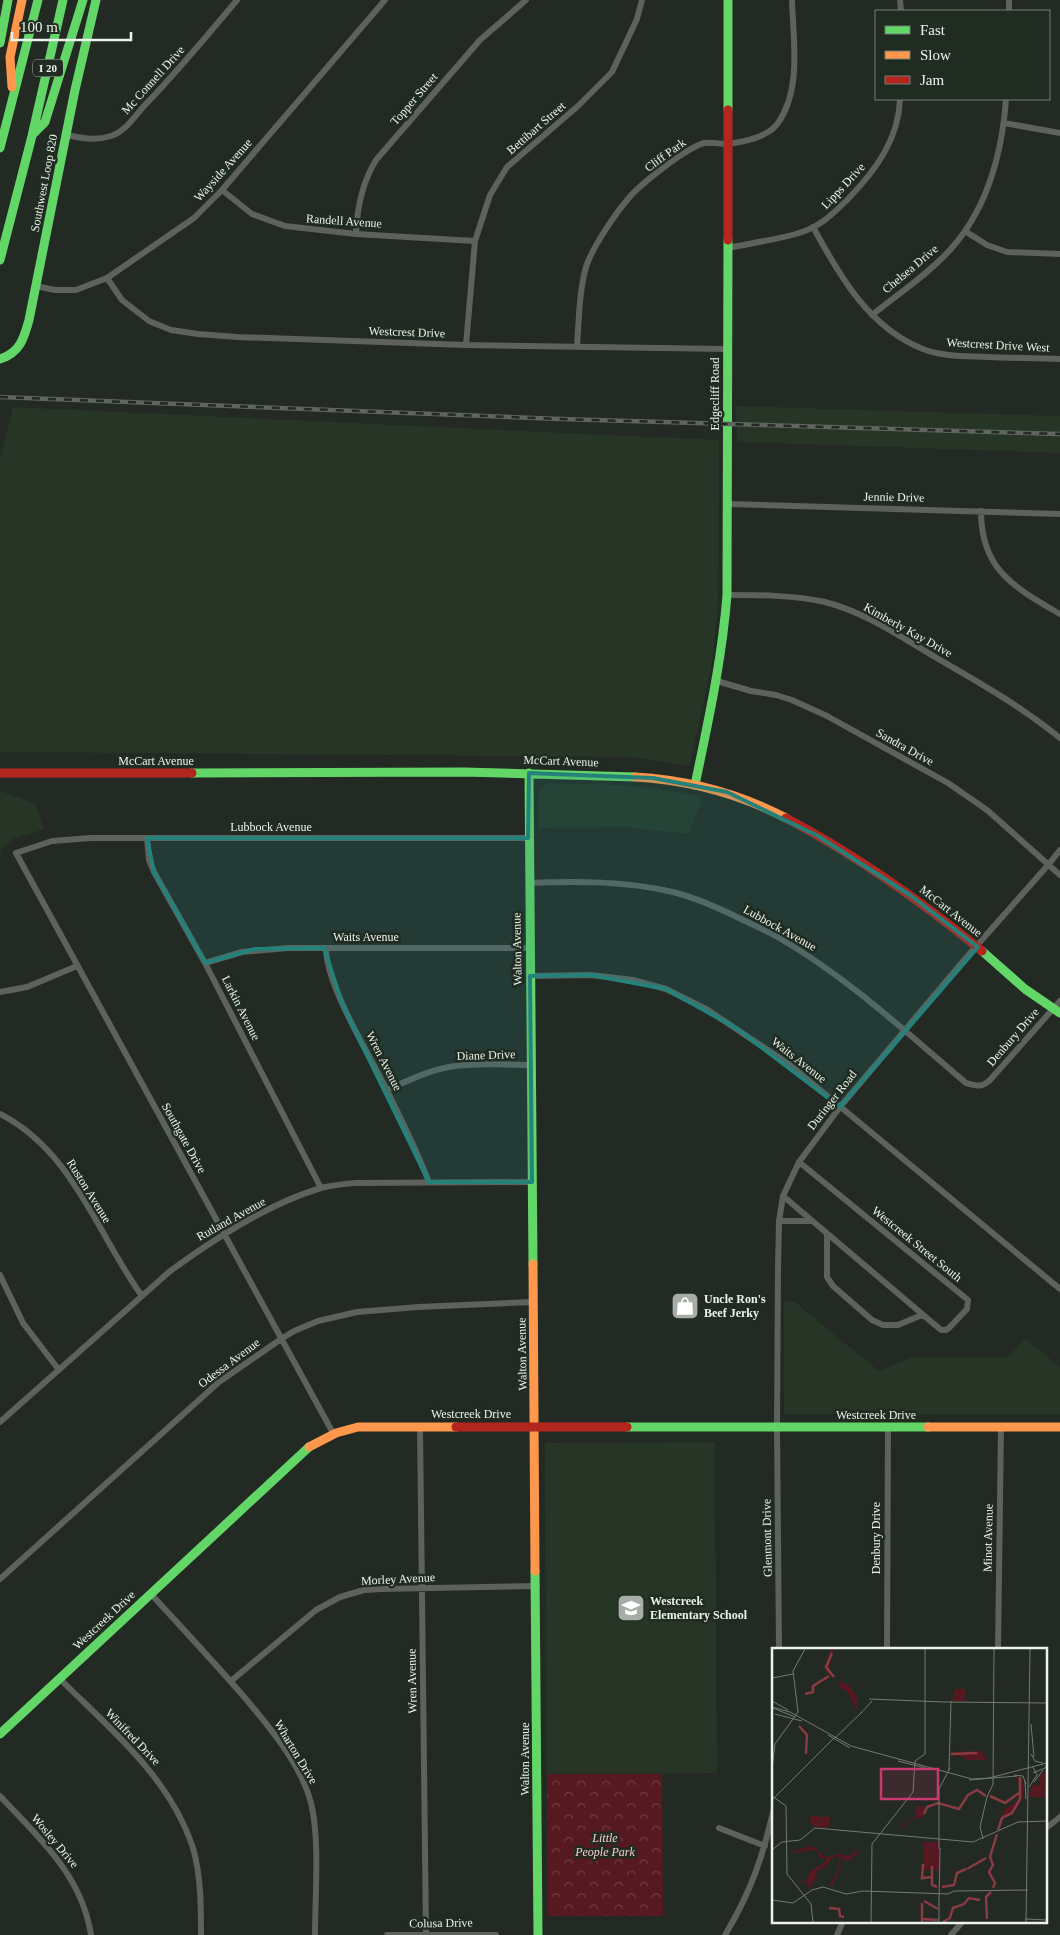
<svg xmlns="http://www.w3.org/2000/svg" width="1060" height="1935" font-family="Georgia,serif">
	<defs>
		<pattern id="park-crowns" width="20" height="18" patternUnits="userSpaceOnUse" patternTransform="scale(1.25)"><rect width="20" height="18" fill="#561921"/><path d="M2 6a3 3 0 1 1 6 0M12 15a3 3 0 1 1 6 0" fill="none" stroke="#6e3b41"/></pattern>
	</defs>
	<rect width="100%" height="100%" fill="#232923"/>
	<path fill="#263526" d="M736,406L1060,416V453L737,442Z
		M13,407L719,440L718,606L713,658L690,766L630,757L0,752V460Z
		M546,783L619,785L668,790L703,797L689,834L626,827L538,828L539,790Z
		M0,791L35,803L44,829L13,839L6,845L1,850L0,862Z
		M784,1300L795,1302L879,1371L912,1357H1009L1024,1338L1060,1367V1414H784Z
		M715,1442L717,1773L547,1774L545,1443Z"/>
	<path fill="url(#park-crowns)" d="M547,1774H662L663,1916H548Z"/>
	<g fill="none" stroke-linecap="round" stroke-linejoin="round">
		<path stroke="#5e625e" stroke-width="6" d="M900,0L901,11
			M1009,11V0
			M1004,123L1060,133
			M66,135C80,138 96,141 111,136C126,131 134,117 144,106C177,72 207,36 237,0
			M222,190L252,214L285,226L356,234L475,241
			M813,227C839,275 869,328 923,349C943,357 966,356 987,357C1012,358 1036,358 1060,359
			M965,231L987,245L1007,252L1060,254
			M356,234C357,207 362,183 376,160L480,40L526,0
			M728,248C751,243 776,240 799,233C820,227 834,213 849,198C875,171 899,139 900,99
			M107,278L122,300L149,321L171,330L198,334L237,337L466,345L727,349
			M36,286L55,290H76L107,278L194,218L222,190L385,0
			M872,315C898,294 927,275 949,251C988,209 1002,154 1006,99
			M466,345L475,241L490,195L507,167L578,106L612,72L637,19L642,0
			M577,346C579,320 579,292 586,267C592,248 615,214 628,199C640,184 683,151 701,144C708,141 719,144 727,144C744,142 768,137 778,123C802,89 793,39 792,0
			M727,504L1060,514
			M981,511C981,570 1014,587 1060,614
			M727,595C760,595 793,595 825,602C865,612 901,637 935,657C978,682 1021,706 1060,738
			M717,681L751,691L776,695L792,700L827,716L948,783L987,810L1060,875
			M147,838L149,860L154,872L205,963L321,1188
			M529,883C577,881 626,881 673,892C697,898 721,909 743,920C756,926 769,932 781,939C848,978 907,1033 966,1083C977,1086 981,1088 990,1080L1060,1001
			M326,948C326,984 365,1047 382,1081C399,1114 415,1147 429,1182
			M205,963L242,952L288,948H530
			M530,976L591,975L633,980L666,989L708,1010L790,1065L1060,1289
			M0,992L27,987L77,966
			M387,1090C407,1081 427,1071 449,1067C475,1062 504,1065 531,1065
			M0,1114C73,1151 97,1234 142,1296
			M783,1196L941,1330H946L949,1328L967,1309L968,1300L799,1162
			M779,1221H812
			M827,1234V1277L833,1286L872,1320L883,1325H898L922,1315
			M0,1275L23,1323L59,1370
			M0,1422L169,1272C211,1241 270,1203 321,1188C332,1185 344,1184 355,1183L532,1182
			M420,1427L426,1935
			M333,1433L16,853L52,841L91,838H528
			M0,1579L219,1382L281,1339L294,1331L318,1321L357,1312L418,1307L533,1302
			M151,1594C182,1628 214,1662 245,1698C270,1728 301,1764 311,1803C320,1839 315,1896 315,1935
			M779,1649L777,1427L778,1270L779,1221L783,1196L799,1162L840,1107L965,959L1049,864L1060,850
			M887,1649L888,1427
			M998,1649L1001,1427
			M59,1678C110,1729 170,1777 193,1848C201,1876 201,1906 201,1935
			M231,1681L316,1610L340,1597L364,1590L381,1589L537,1586
			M0,1796C39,1838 82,1875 91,1935
			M719,1828L765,1846
			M1046,1828L1060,1817
			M387,1935H496
			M725,1935C751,1892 763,1856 774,1808
			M837,1935L843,1921
			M951,1935L963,1921"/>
		<path stroke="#63d668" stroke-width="9" d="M0,43L8,0
			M728,110V0
			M33,134L45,122L83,0
			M0,148L38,0
			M0,260L32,136L63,0
			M0,359C20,353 24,338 29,320L75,90L96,0
			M192,773L464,772L635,777
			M529,773L533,1264
			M695,785C708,722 722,660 727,595L728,240
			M982,951L1025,989L1060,1013
			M627,1427H928
			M535,1571L538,1935
			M0,1734L309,1447"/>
		<path stroke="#ff974d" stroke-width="9" d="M12,87L10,57L22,0
			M635,777C688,780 738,793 786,818
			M533,1264L535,1571
			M928,1427H1060
			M309,1447L336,1433L358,1427H456"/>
		<path stroke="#b3261e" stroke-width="9" d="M728,240V110
			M0,773H192
			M786,818C856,855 921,901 982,951
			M456,1427H627"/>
		<defs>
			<path id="rail" d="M0,397L561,419L1060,434"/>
		</defs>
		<use href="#rail" stroke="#606560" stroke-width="4.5"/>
		<use href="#rail" stroke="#202c21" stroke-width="2.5" stroke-dasharray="8" stroke-linecap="butt"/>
	</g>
	<path fill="#25827b" fill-opacity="0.2" stroke="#25827b" stroke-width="4" stroke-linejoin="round" d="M529,773L653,778L727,792L818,836L910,895L978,947L840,1107L736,1028L666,989L591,975L530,976L532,1182H429L343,1006L324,948L255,949L205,963L154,872L147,838H528Z"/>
	<defs>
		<symbol id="shop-square" viewBox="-11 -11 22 22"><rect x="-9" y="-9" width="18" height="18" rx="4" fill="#a6aca6" stroke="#202c21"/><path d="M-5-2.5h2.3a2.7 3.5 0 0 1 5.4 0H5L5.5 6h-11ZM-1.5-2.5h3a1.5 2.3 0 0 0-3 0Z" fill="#fff"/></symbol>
		<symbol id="school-square" viewBox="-11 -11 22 22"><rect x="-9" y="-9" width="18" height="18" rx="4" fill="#a6aca6" stroke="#202c21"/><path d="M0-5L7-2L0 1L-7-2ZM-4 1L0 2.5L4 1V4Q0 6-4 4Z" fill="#fff"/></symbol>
	</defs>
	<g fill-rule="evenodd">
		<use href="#shop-square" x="669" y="1290" width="32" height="32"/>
		<use href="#school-square" x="615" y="1592" width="32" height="32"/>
	</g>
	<g text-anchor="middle" stroke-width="5" stroke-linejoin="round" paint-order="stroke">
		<rect fill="#202c21" stroke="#afb7af" stroke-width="1" x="33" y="59.5" width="30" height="17" rx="4"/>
		<g font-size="11" font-weight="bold" fill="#ecf3ec">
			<text x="48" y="72">I 20</text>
		</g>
		<g font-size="12" fill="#ecf3ec" stroke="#202c21">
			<text transform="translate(153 80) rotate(-48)" y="4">Mc Connell Drive</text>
			<text transform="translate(414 99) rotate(-49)" y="4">Topper Street</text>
			<text transform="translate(536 128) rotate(-41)" y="4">Bettibart Street</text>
			<text transform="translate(665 155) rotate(-36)" y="4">Cliff Park</text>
			<text transform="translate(223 170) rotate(-48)" y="4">Wayside Avenue</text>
			<text transform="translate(44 183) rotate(-79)" y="4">Southwest Loop 820</text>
			<text transform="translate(843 186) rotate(-47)" y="4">Lipps Drive</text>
			<text transform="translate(344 221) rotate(4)" y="4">Randell Avenue</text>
			<text transform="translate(910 269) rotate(-40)" y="4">Chelsea Drive</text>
			<text transform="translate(407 332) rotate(2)" y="4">Westcrest Drive</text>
			<text transform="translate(998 345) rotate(3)" y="4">Westcrest Drive West</text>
			<text transform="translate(715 394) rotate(-90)" y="4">Edgecliff Road</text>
			<text transform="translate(894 497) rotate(1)" y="4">Jennie Drive</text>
			<text transform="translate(908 630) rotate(29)" y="4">Kimberly Kay Drive</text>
			<text transform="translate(905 747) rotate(29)" y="4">Sandra Drive</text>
			<text x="156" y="765">McCart Avenue</text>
			<text transform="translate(561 761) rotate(2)" y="4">McCart Avenue</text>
			<text x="271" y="831">Lubbock Avenue</text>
			<text transform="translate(951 911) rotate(38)" y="4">McCart Avenue</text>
			<text transform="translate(780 928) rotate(29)" y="4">Lubbock Avenue</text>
			<text x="366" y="941">Waits Avenue</text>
			<text transform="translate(517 949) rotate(-91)" y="4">Walton Avenue</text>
			<text transform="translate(241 1008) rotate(63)" y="4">Larkin Avenue</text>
			<text transform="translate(1013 1037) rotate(-49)" y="4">Denbury Drive</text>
			<text transform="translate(486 1055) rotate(-2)" y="4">Diane Drive</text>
			<text transform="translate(799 1060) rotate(38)" y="4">Waits Avenue</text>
			<text transform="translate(384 1061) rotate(63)" y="4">Wren Avenue</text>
			<text transform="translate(832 1100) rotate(-52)" y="4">Duringer Road</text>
			<text transform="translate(184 1138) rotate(61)" y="4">Southgate Drive</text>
			<text transform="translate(89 1191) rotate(58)" y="4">Ruston Avenue</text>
			<text transform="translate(231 1219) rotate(-29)" y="4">Rutland Avenue</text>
			<text transform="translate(917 1244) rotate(39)" y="4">Westcreek Street South</text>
			<text transform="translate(522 1354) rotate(-91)" y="4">Walton Avenue</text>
			<text transform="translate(229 1363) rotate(-37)" y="4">Odessa Avenue</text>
			<text x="471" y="1418">Westcreek Drive</text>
			<text x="876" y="1419">Westcreek Drive</text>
			<text transform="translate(767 1538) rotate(-91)" y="4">Glenmont Drive</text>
			<text transform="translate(876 1538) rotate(-90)" y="4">Denbury Drive</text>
			<text transform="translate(988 1538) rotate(-89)" y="4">Minot Avenue</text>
			<text transform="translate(398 1579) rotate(-3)" y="4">Morley Avenue</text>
			<text transform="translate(104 1620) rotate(-43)" y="4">Westcreek Drive</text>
			<text transform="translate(412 1681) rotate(-91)" y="4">Wren Avenue</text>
			<text transform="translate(133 1737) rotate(46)" y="4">Winifred Drive</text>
			<text transform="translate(296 1752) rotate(59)" y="4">Wharton Drive</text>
			<text transform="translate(525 1759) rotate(-90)" y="4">Walton Avenue</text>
			<text transform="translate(55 1841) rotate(50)" y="4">Wosley Drive</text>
			<text transform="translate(441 1923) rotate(-1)" y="4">Colusa Drive</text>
		</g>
		<g font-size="12" font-weight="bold" fill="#ecf3ec" stroke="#202c21" text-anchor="start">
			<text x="704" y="1303">Uncle Ron's<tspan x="704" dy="14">Beef Jerky</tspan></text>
			<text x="650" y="1605">Westcreek<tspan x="650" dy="14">Elementary School</tspan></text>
		</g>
		<g font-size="12" font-style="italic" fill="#fecbcc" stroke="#202c21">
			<text x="605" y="1842">Little<tspan x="605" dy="14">People Park</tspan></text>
		</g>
	</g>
	<g transform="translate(772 1648)">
		<rect width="275" height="275" fill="#232923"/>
		<path d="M272,122L275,149H257L260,137H269L267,129Z" fill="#561921"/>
		<path d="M243,129L251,132L249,133L252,137L251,150L241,165L229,172L232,162L248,151V135Z" fill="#561921"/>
		<path d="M152,194H167V223L160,219L159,222H151Z" fill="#561921"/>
		<path d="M58,1L61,2L57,23L65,33L77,37L85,49L86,64L75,43L68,40L66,34L54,24ZM183,41H193V53H180ZM210,103L215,112H194L193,109L179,107V104ZM145,157L152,159V169L137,172L133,178L127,181L136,172L143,169ZM38,168L59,169L56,180L43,179L38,175ZM37,198L44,200L51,208L56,209L66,206L77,208L84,203L88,204L75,214L69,209L67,223L60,239L57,238L66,222L67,208L60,210L56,216L44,224L45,228L37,243L35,235L21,233H35L38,224L55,212L47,209L45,202L16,205Z" fill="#561921"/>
		<path fill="none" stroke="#883b42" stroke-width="2.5" d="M60,5L54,19L62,29M33,46L41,44V38L57,28M27,78L35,87L34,106M179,106L205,105M218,148L233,155L248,144M152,166L155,159L166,155L187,161L196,147L205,142L214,148M226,182L230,170L240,165L248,151V129M151,216L150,230L160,229M160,218V237L165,239M195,221L214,210M170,239L182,237L185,225L194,221M221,240L223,235L217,224L221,217L218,209L225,186M152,253L166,261M57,260L67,261L68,268L72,269M151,271L166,272M215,271L214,249L219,244M150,274V255M171,274L178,270L181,260L192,256L197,250L208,252"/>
		<path fill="none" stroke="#737a73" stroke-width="1" d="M0,30L21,26M97,51L171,54M0,53L16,62M171,54L275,55M0,59L18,64L79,98L200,131L217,130L275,115M1,60L23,69M3,66L30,73M88,66L100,53M259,76L262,109M56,87L78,100M63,90L90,64M259,106L263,113L271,115M126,113L153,120M0,120L3,96L26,64L21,23L33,1M177,122L179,53M261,125L275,119M242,127L251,128L254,136M197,132L245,128M253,133L254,151M262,134L271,122M257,139L265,127L261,119M0,148L14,158L15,226L39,256L41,274M1,151L63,89M211,191L208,179L215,149L221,136L222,1M167,201V141L178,120M0,202L10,194L28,192L43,180L201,194L246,174L275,173M0,252L21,255L40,242L51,239L74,246L91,243L176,246L182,243L256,242M167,253L168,200M167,253V274M253,271L275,272M99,274L100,196L141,144L143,113L153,106V1M254,274L258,1"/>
		<path fill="#c83971" fill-opacity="0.15" stroke="#c83971" stroke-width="2.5" d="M109,121H166V151H109Z"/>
		<rect width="275" height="275" fill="none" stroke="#ecf3ec" stroke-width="2.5"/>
	</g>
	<rect x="875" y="10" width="175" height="90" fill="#202c21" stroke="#727c72"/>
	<rect x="885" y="26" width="25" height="8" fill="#63d668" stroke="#727c72"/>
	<text x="920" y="35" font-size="15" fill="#ecf3ec">Fast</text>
	<rect x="885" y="51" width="25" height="8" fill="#ff974d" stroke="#727c72"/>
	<text x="920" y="60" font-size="15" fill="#ecf3ec">Slow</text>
	<rect x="885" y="76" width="25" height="8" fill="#b3261e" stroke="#727c72"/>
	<text x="920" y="85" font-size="15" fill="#ecf3ec">Jam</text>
	<path d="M12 32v8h119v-8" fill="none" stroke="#ecf3ec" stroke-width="2.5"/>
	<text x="20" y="32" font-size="15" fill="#ecf3ec" stroke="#202c21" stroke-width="4" paint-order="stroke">100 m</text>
</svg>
